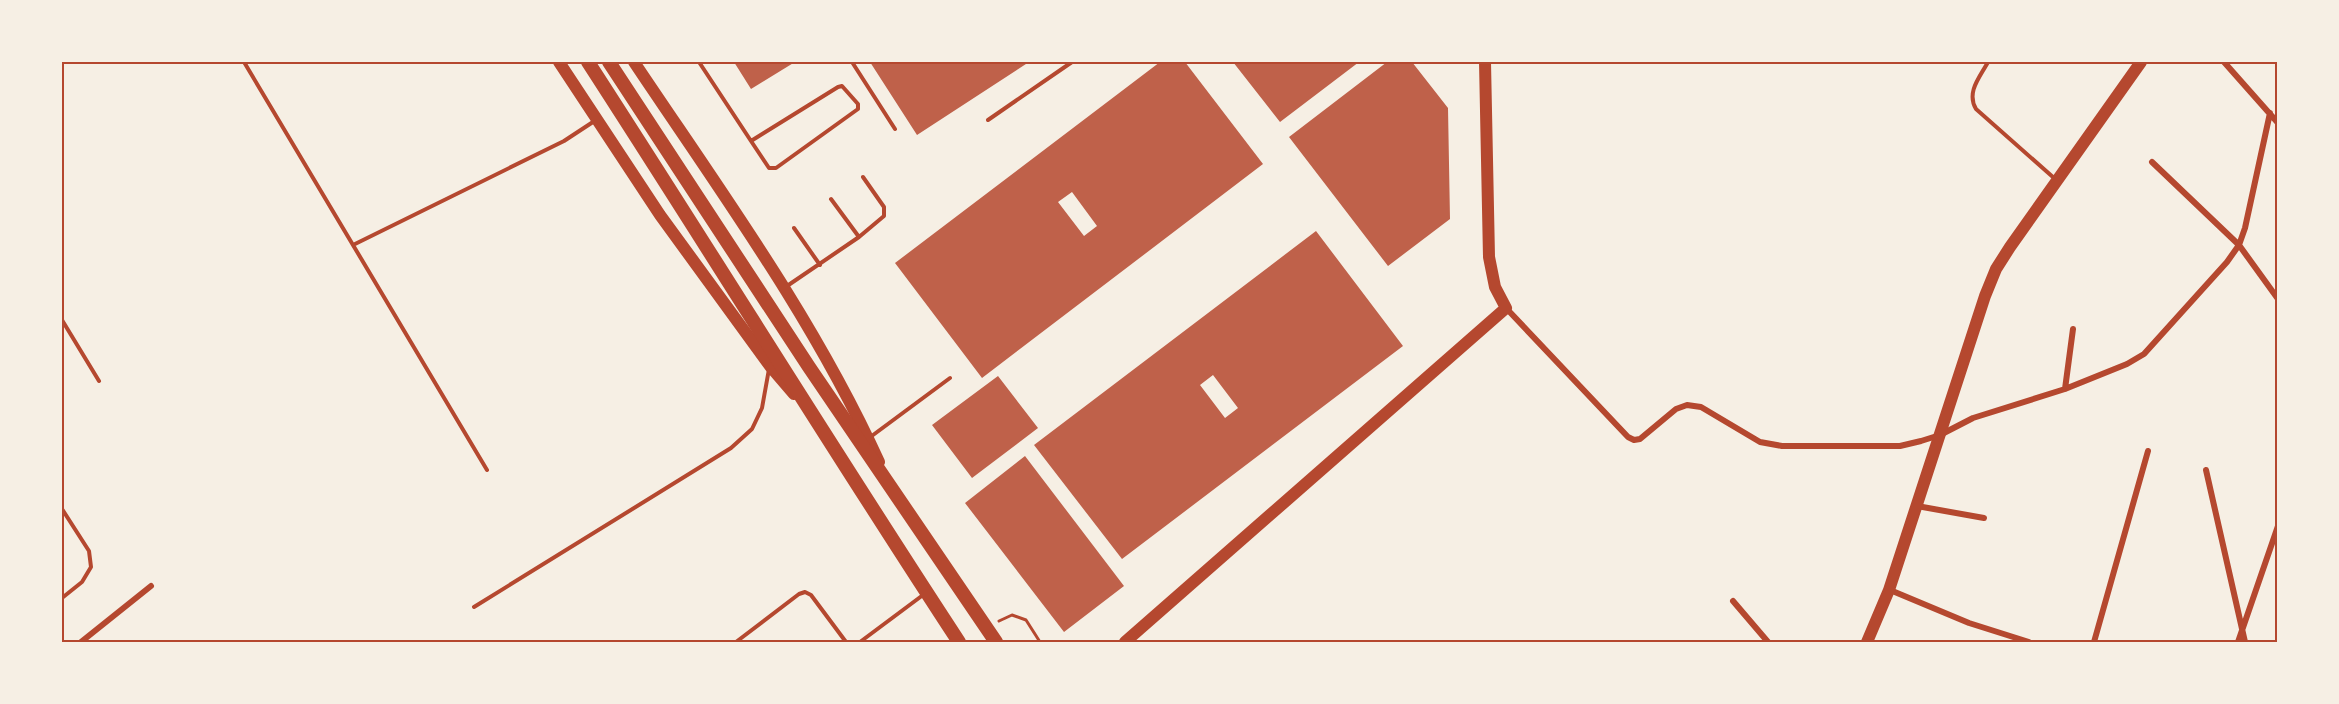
<svg xmlns="http://www.w3.org/2000/svg" width="2339" height="704" font-family="'Titillium Web',sans-serif">
	<rect width="100%" height="100%" fill="#f6efe4"/>
	<path fill="#bf614a" fill-rule="evenodd" d="M734,62H795L751,89Z
		M870,62H1029L917,135Z
		M1160,62H1185L1263,164L982,378L895,263ZM1072,192L1097,226L1084,236L1058,202Z
		M1233,62H1359L1280,122Z
		M1387,62H1412L1448,108L1450,219L1388,266L1289,137Z
		M1316,231L1403,346L1122,559L1034,445ZM1213,375L1238,408L1225,418L1200,385Z
		M998,376L1038,428L972,478L932,425Z
		M1025,456L1124,586L1064,632L965,503Z"/>
	<g fill="none" stroke-linecap="round" stroke-linejoin="round">
		<path stroke="#b5482f" stroke-width="3" d="M999,621L1012,615L1026,620L1040,642"/>
		<path stroke="#b5482f" stroke-width="4" d="M244,62L487,470
			M699,62L751,141
			M852,62L895,129
			M1988,62C1980,77 1966,92 1976,109L2054,178
			M842,86L858,104V109L776,168H769L751,141L838,87Z
			M988,120L1072,62
			M831,199L859,237
			M794,228L820,265
			M353,245L564,141L596,120
			M787,286L859,237L884,216V207L863,177
			M62,320L99,381
			M869,438L950,378
			M62,509L89,551L91,567L82,582L62,598
			M474,607L731,448L752,429L762,408L769,369
			M736,642L799,594L805,592L811,595L846,642
			M860,642L923,595"/>
		<path stroke="#b5482f" stroke-width="6" d="M2224,62L2278,123
			M2152,162L2239,245L2278,299
			M1506,308L1628,437L1634,440L1640,439L1676,409L1687,405L1701,407L1760,442L1782,446H1900L1921,441L1940,435L1973,418L2065,389L2127,364L2144,354L2227,262L2239,245L2245,228L2270,113
			M2065,389L2073,329
			M2206,470L2245,642
			M1917,506L1984,518
			M1890,590L1969,623L2029,642
			M1733,601L1768,642
			M81,642L151,586
			M2094,642L2148,451
			M2238,642L2278,526"/>
		<path stroke="#b5482f" stroke-width="12" d="M559,62L660,215L770,366L794,394
			M634,62C721,192 814,319 879,462
			M1125,642L1506,308L1495,287L1489,257L1485,62
			M1867,642L1889,590L1985,296L1996,269L2010,247L2141,62"/>
		<path stroke="#b5482f" stroke-width="14" d="M588,62C713,255 833,450 959,642
			M609,62L809,367L996,642"/>
	</g>
	<rect width="2339" height="704" fill="none" stroke="#f6efe4" stroke-width="126"/>
	<rect x="63" y="63" width="2213" height="578" fill="none" stroke="#b5482f" stroke-width="2"/>
</svg>
